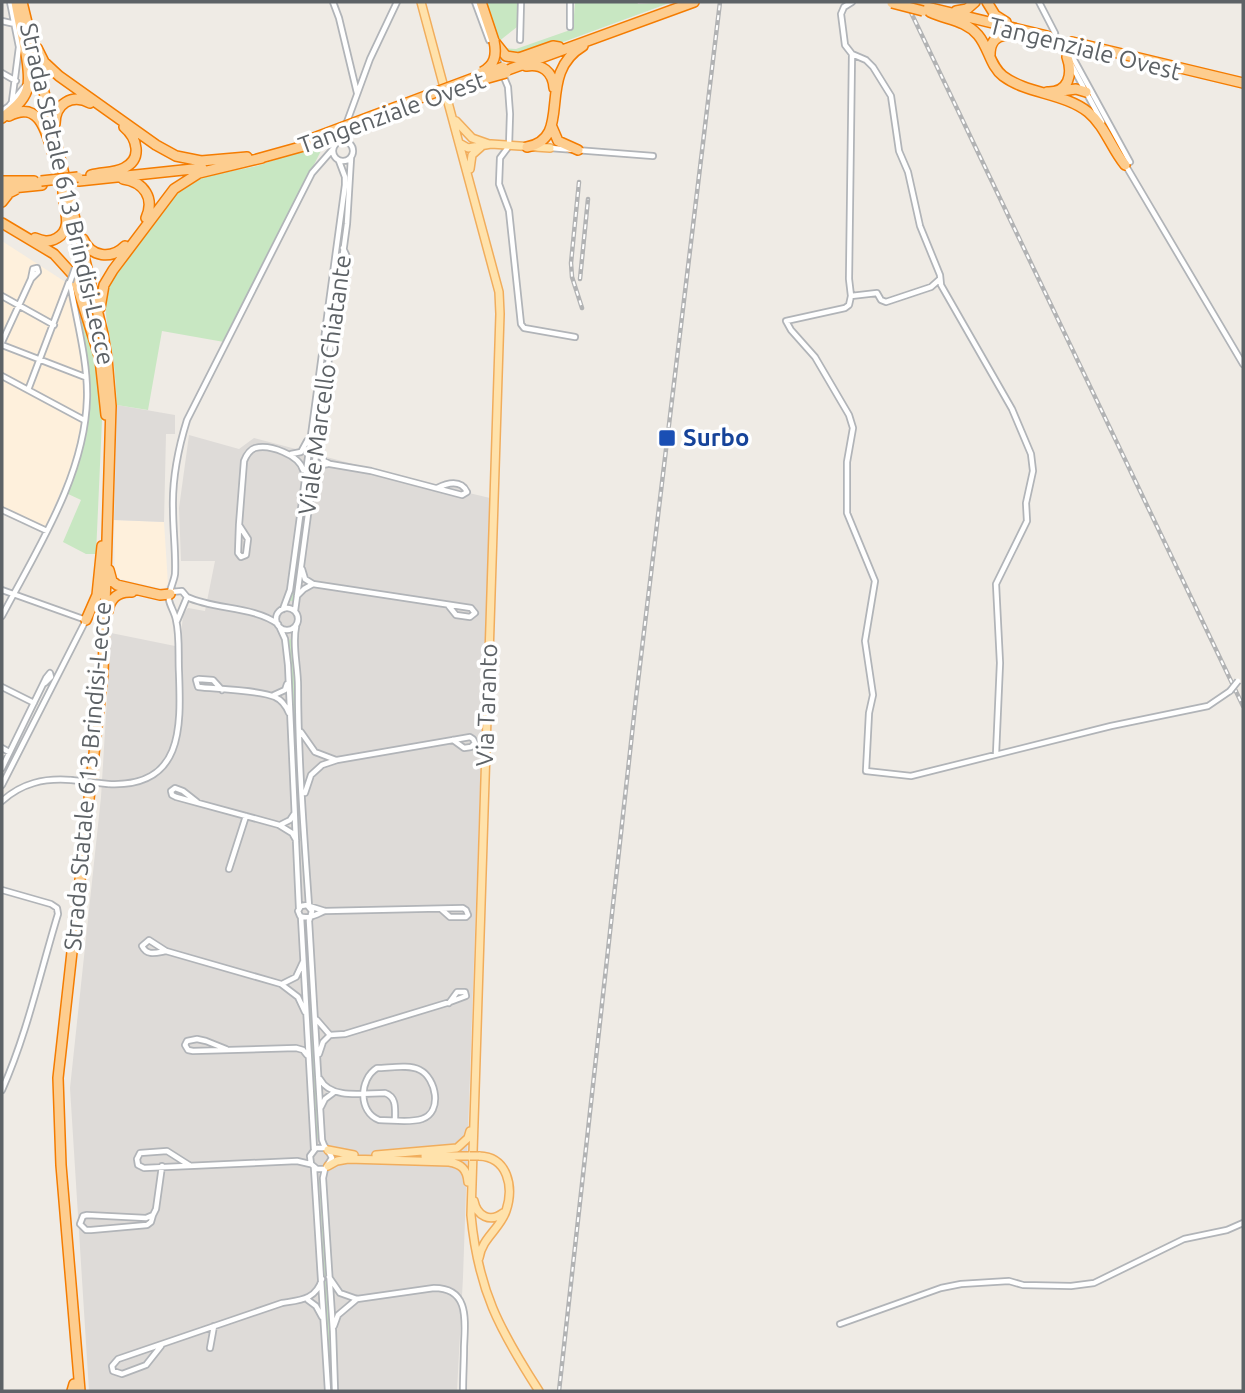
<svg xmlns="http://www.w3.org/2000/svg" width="1245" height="1393" font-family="Ubuntu,sans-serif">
	<rect width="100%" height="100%" fill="#efebe5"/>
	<path fill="#fef0dc" d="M2,241L67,283L71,297L84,380L83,415L72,465L45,528L2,507Z
		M114,520L164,522L168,584L164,589L120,579L115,575Z"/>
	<path fill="#dedbd8" d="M117,405L175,415V434H166L164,522L114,520Z
		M189,435L239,449L254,438L437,486L450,480L467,484L469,493L490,498L463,1277L457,1391H89L70,1088L101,797L111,633L180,647L183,614L188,608L205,611L215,561H181L179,508Z"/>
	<path fill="#c8e7c2" d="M484,2H517V27L498,42Z
		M575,2H637L638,4L672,2L566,41L515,56L501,48L516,49L573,29Z
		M325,143L224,342L162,331L148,410L117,405C116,389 115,372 113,356C109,328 99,303 112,276L175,193L197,178L257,166Z
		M347,183L293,601H290L347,184Z
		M72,283L96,356L100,391L102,420L96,554H86L63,542L81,500L66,493C100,417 88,362 72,283Z
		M291,639L295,656V700L305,903L288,640Z
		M303,921H307L319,1138L316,1139Z
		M319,1179H321L323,1194L333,1391H331Z"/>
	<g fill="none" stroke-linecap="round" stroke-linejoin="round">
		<defs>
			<path id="minor" d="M10,2L19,47L12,101
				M333,2L339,18L357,93
				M475,2L489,40
				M852,2L844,7L841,14L845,45L852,54L866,60L873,67L891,96L899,151L908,172L920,226L940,275L941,285L1012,409L1031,454L1033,471L1026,503L1027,521L996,584L1000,663L996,754
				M1039,2L1055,33
				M2,21L15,24
				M570,27V2
				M520,40L521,2
				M1072,56L1130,162
				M496,58L508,87L510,114L509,146L500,158L499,184L509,211L521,324L524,328L575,337
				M1071,64L1102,122
				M2,73L16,81
				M2,111L9,106L25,86
				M333 151a10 10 0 1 1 20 0a10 10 0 1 1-20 0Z
				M340,141L370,59L397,2
				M550,148L653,156
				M1126,166L1243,364
				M73,233L77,259L75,268
				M940,279L931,287L886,302L881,300L877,293L851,296L849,305L845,308L786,321L791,330L815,357L849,415L853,428L847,462V513L875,581L865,641L873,695L869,713L866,771L911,776L1111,726L1208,706L1230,691
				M338,288L346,282L349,261L343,248
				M2,296L54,325
				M851,296L849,279L852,54
				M2,342L31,279L38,272L37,268L33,269L31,279
				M2,345L85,377
				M2,376L84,420
				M28,390L69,282
				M318,451L324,461L330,464L371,471L462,495L467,492C461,479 447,483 437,488
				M291,454L301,452L307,441
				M315,476L322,465L328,464
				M2,510L47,531
				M239,525L244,461C246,456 249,450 255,448C270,444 299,455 303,470
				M239,525L248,539L246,555L241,557L238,553Z
				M313,584L471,608L475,613L470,617L456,615L448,605
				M2,590L86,620L2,785
				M171,592L182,591L187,597L177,621
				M297,596L304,589L313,584L305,579L302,569
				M187,597C215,610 253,606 278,624
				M276 619a11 11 0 1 1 22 0a11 11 0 1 1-22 0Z
				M283,609L290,590L345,185V177L339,161
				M295,611L347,224L351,158
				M2,616C37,549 85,476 87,398C88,360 76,319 70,282
				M296,627C292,645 298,666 298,686C298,759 304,833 309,906L325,911L463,908L466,910L468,915L466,917H450L441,909
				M280,628L285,639L288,665L299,908
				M2,687L34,703
				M222,690L213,680L199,679L196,680L198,687C216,689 260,690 275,697C282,700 286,706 289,713
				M274,695L285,690L287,684
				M301,732L315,752L336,760
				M2,748L9,752
				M2,768L46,678L50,673L51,677L45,683
				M108,784C183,788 181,728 179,673C178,656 180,636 176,620C175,613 170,606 169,600C168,592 174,582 175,574C176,553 173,531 173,509C172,478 178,449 187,420L312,173L333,149
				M305,793L311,775L322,765L337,760L453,740L470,737L473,739L475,743L471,747L464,748L453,740
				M2,801C22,783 44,778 71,780
				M197,802L183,791L175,788L171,791L172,795L176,797L279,825L292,833L296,840
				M280,825L290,820L294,814
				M229,869L246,816
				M2,890L51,904L57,908L58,914C40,973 27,1034 2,1090
				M301,917L314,1149
				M166,951C155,953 147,956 142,946L149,940L166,951L281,984L298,997L305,1012
				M282,984L296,977L303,962
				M317,1020L330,1035
				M226,1049L206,1041L197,1039L187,1041L185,1045L188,1050L193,1051L296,1048L303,1050L307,1055
				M319,1054L323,1042L330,1035L345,1034L450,1002L466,996L465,992H457L449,1003
				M377,1068C389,1068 409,1064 420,1070C436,1078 443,1112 422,1119C410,1123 392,1120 379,1120C358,1112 359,1079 377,1068Z
				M320,1079C331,1100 364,1093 385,1093C397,1097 395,1109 395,1120
				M321,1107L325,1099L333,1093
				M324,1148H316L310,1156L311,1164L317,1169H325L332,1158C329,1150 324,1148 322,1140L309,921C310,918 311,915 312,911L307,905L301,906L298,911L300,916C308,920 317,914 325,911
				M189,1165L167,1151L140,1153L137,1159L138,1165L144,1168L297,1161L310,1164
				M314,1168L328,1391
				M325,1169L323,1178L333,1331L335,1391
				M153,1215L151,1222L147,1225L91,1230H86L80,1224L83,1216L87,1215L146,1218L153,1215L156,1209L162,1166
				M329,1277L340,1293L357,1299L434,1288C470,1288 465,1321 464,1347C464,1361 463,1376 463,1391
				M308,1300L316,1306L322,1317
				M840,1324L941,1288L961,1284L1009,1281L1023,1285L1071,1286L1094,1283L1184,1239L1227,1230L1243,1223
				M334,1326L338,1315L357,1299
				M161,1346L146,1365L122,1374L113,1371L112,1366L118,1359L282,1303C300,1300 316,1300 322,1279
				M210,1348L214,1326"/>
			<path id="major" d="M421,2L499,292L500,314L471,1215C478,1290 499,1329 539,1391
				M456,121L472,138L489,144
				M461,144L468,148L491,144L550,148
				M470,169L472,155L481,147
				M328,1150L354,1155
				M376,1155L457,1148L468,1138L470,1131
				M425,1156H470
				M479,1156C508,1157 514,1187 506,1211C500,1229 482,1238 479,1258
				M328,1166L337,1161L348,1159L449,1162C461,1164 467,1169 468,1182
				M474,1201C477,1216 490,1223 503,1213"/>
			<path id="highway" d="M22,2L103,334L107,358L111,406L103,673L58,1078L61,1165L80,1391
				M481,2L494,41L506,56L519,58L553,46L559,47
				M987,2L995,15L1006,22
				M918,5L1047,36
				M956,11L967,9L975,2
				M930,12C947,20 965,20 978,35C989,48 990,66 1003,76C1027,94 1064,93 1088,112C1105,126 1111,148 1125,165
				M1072,42L1243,83
				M37,48L44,62L59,76L156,145L176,156L201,161L247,157
				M990,55C990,27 1017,35 1036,39
				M526,66C542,63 553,72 554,88
				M505,71L694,2
				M1061,91L1076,89L1086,92
				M1047,92C1069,93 1073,74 1067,57
				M9,116C45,97 48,145 57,166
				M2,118C12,110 23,102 27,90C33,73 19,22 16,2
				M55,124C55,104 72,93 90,103
				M552,127L558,141L578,150
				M527,147C575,138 534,75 583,46
				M257,159L311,144
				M91,175C102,172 114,173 124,168C143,159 137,138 124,127
				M123,179C144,182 155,198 146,218
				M2,181H34
				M79,181L202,168
				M2,189L42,185
				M2,202L9,193L15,190
				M2,223L54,254L74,276L100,359L106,415
				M35,238C42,241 49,243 57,238C75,228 62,206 63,190
				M83,239C91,257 111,260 125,246
				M100,308L104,285L113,270L174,189L199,173L262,158
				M109,570L112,581L117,585L160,595L170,594
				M108,611C110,598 119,591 132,592
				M86,620L97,595L102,546
				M72,1391L74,1384"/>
		</defs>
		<use href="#minor" stroke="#b1b4b8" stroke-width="8"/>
		<use href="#major" stroke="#f1ad5c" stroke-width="10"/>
		<use href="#highway" stroke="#f47c01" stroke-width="12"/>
		<use href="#minor" stroke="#fff" stroke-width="4.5"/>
		<use href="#major" stroke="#ffe2ab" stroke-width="7"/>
		<use href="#highway" stroke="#fdcd8f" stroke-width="9"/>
		<defs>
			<path id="rail" d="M906,2L1243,706
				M579,182L571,263L572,277L582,308
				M580,279L588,199
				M559,1391L636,698L720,2"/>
		</defs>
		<use href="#rail" stroke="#b2b3b4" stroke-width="4.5"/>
		<use href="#rail" stroke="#fff" stroke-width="2" stroke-dasharray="5" stroke-linecap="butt"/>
		<defs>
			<path id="minor-bridge" d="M70,282L75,268
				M1230,691L1238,681
				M71,780L108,784"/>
			<path id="major-bridge" d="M470,1156H479"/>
			<path id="highway-bridge" d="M892,3L923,11
				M1049,40L1074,47
				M482,72C495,65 497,55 494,41
				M481,80L506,73
				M308,140L503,67
				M41,181L78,177"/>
		</defs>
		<use href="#minor-bridge" stroke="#b1b4b8" stroke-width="8" stroke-linecap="butt"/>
		<use href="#major-bridge" stroke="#f1ad5c" stroke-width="10" stroke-linecap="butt"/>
		<use href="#highway-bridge" stroke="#f47c01" stroke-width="12" stroke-linecap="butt"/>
		<use href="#minor-bridge" stroke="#fff" stroke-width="4.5"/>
		<use href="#major-bridge" stroke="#ffe2ab" stroke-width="7"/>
		<use href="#highway-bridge" stroke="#fdcd8f" stroke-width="9"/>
	</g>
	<rect fill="#1a4fb4" stroke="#fff" stroke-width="2.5" x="658" y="429" width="18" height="18" rx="3.5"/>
	<g text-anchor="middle" stroke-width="7" stroke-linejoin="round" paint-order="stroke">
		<g font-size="24" fill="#5d6266" stroke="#fff">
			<text transform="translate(1085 49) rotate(14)" y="8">Tangenziale Ovest</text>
			<text transform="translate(392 113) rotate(-20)" y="8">Tangenziale Ovest</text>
			<text transform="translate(67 194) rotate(77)" y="8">Strada Statale 613 Brindisi-Lecce</text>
			<text transform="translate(325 385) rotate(-82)" y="8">Viale Marcello Chiatante</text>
			<text transform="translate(487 705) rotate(-88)" y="8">Via Taranto</text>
			<text transform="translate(88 776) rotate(-85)" y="8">Strada Statale 613 Brindisi-Lecce</text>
		</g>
		<g font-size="24" font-weight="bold" fill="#164399" stroke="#fff" text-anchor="start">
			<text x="683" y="446">Surbo</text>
		</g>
	</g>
	<rect width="1245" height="1393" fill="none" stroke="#5d6266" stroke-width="7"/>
</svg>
